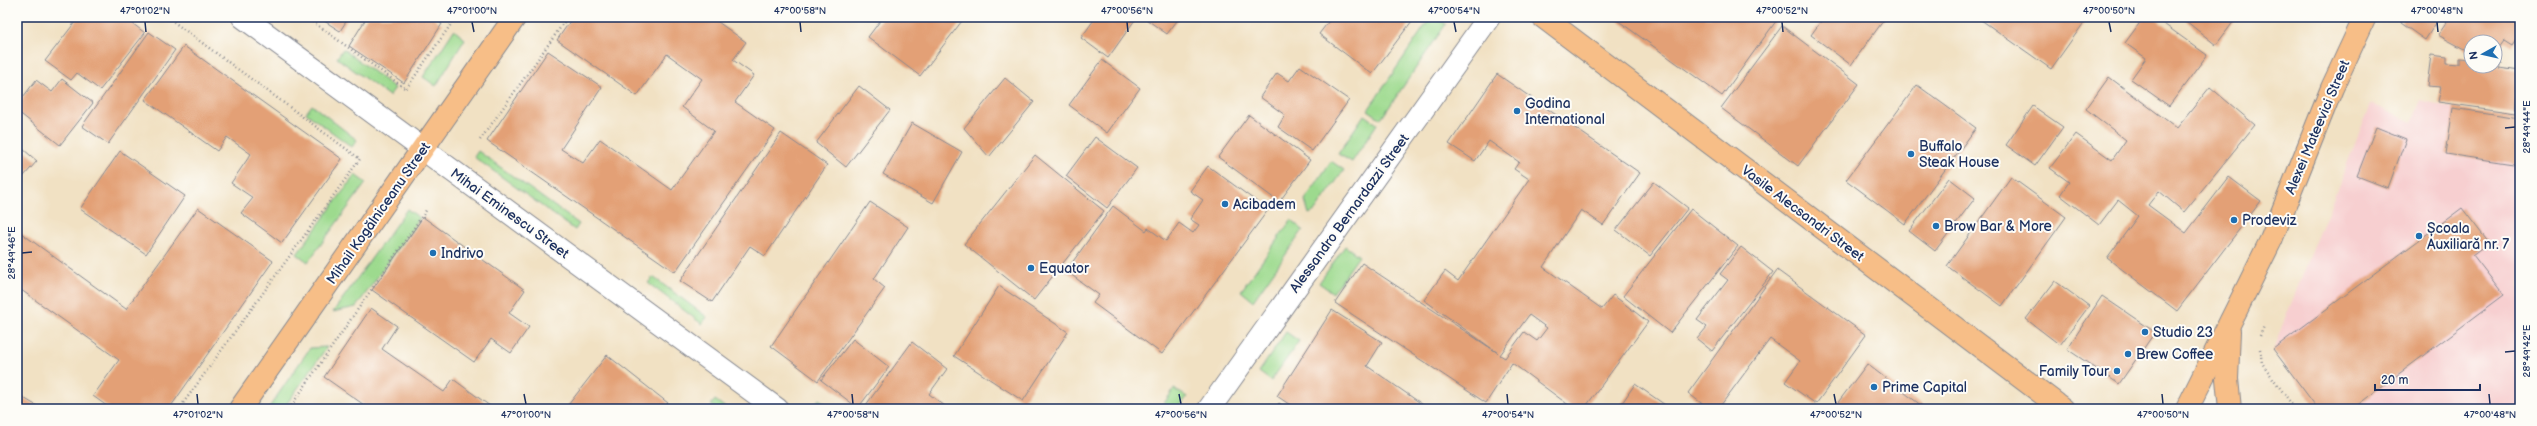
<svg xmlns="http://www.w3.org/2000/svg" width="2537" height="426" font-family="'Balsamiq Sans',sans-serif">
	<rect width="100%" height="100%" fill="#fdfcf7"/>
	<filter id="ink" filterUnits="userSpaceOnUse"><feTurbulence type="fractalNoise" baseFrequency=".025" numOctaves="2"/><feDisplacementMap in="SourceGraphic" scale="8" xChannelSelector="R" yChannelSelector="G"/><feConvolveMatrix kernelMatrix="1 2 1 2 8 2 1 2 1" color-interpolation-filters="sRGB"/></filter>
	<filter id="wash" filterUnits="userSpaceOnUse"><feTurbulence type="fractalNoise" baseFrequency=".012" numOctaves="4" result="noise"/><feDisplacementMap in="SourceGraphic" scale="16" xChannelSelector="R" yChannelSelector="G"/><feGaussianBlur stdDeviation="0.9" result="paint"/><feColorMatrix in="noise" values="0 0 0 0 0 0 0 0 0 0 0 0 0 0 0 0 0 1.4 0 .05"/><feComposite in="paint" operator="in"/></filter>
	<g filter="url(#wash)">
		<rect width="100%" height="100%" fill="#f1e1c3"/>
		<path fill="#f7cfd0" d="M2421,100L2453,108L2520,118V407L2504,409H2318L2273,349L2371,104L2412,122Z"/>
		<path fill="#9dda8e" stroke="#5c8476" d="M1431,17H1435L1446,24L1381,119L1368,110Z
			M454,30L465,39L436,86L423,77Z
			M343,49L395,88L389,96L337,58Z
			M312,105L357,140L352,147L306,113Z
			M1364,115L1377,124L1352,162L1338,154Z
			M478,151L579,224L575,230L474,157Z
			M1331,161L1344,170L1315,211L1309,214L1305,200Z
			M355,175L366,183L308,262L297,254Z
			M407,209L420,218L356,307L333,312Z
			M1291,220L1303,230L1253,301L1241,291Z
			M1345,246L1359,256L1333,293L1319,283Z
			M653,277L707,317L702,324L648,283Z
			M1286,332L1299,341L1271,381L1259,372Z
			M327,347L283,409H268L310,348Z
			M1174,389L1187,397L1178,409H1160Z
			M819,399L833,409H818L814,406Z
			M715,400L727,409H717L711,405Z"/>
		<g id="blocks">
			<path fill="#e3a076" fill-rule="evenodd" d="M79,17H124L145,33L100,90L77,73L71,80L45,61Z
				M318,17H349L340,31Z
				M367,17H431L442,24L404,83L349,46Z
				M573,17H686L690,20L693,17H711L746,42L733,60L754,75L735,102L775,130L675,272L487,141L548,51L602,87L561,149L583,163L600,139L672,190L714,131L682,107L702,79L667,54L637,96L557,40Z
				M883,17H965L920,76L868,37Z
				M1096,17H1137L1108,58L1081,38Z
				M1143,17H1180L1167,34Z
				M1332,17H1415L1372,74L1319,34Z
				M1613,17H1779L1722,96Z
				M1824,17H1886L1851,65L1811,35Z
				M1977,17H2088L2051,69Z
				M2144,17H2154L2207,55L2169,106L2131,79L2146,58L2125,43Z
				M2181,17H2237L2216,45Z
				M2403,17H2520V34L2512,46L2504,41L2495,53V42H2471V51L2466,50L2438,35L2447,22L2440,17L2425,40L2401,23Z
				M1782,26L1859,84L1798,166L1721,108Z
				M149,32L175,50L108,144L82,126Z
				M184,46L342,159L282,243L241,213L253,198L231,183L251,154L227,137L217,151L145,100Z
				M2431,55L2447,57V63L2459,64V58L2471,59V66H2495V62L2501,63L2499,68L2520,71L2516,113L2438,102L2441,87L2427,86Z
				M17,59L21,62L17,67Z
				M1102,60L1140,88L1107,133L1069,105Z
				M1300,66L1349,100L1312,151L1278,127L1285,115L1260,97L1277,73L1289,81Z
				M1497,74L1640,173L1603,225L1581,210L1543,267L1602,309L1613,295L1648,322L1584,409H1574L1512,363L1486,403L1335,303L1362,263L1498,353L1424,300L1445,271L1458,281L1529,179L1514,169L1519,162L1489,141L1475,161L1449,144ZM1529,315L1547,328L1537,341L1524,332L1505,358L1500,355Z
				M2109,77L2177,128L2210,87L2255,125L2184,212L2159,191L2148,205L2186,233L2229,177L2261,201L2177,311L2107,258L2138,216L2118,200L2099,225L2060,195L2069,182L2050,168L2076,134L2112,160L2126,140L2086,109Z
				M1005,78L1034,102L989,157L964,128Z
				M62,79L93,103L60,145L17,111V105L36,80L52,92Z
				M1917,85L1976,128L1905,224L1846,180Z
				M859,86L890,110L846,167L816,143Z
				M2033,106L2063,127L2035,166L2006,145Z
				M2453,108L2520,118V165L2446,154Z
				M1249,115L1310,160L1279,202L1218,157Z
				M912,123L962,152L933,203L883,174Z
				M2376,127L2406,139L2388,188L2357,176Z
				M781,133L827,165L765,256L750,246L712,302L680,281Z
				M1095,137L1137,168L1107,208L1066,176Z
				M17,144L37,161L17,184Z
				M120,151L185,196L146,254L80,209Z
				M1035,155L1104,211L1034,300L964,244Z
				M1208,166L1268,210L1162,354L1093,303L1099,295L1066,271L1113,206L1146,231L1148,228L1166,241L1179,223L1193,233L1199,225L1190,219L1203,200L1190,191Z
				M2011,177L2066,217L2002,306L1947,266Z
				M1949,178L1975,198L1935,251L1909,231Z
				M1654,182L1688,208L1650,256L1616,230Z
				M870,202L908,227L874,279L885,288L818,381L771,346Z
				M198,208L273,261L169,409H111L93,396L119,360L17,287V230L126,309Z
				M2462,208L2489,243L2473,255L2504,295L2352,409H2318L2273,349Z
				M1691,209L1738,246L1670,333L1623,296Z
				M423,217L525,290L509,313L529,327L511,353L491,339L474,362L372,290Z
				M1741,247L1773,272L1712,351L1697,339L1707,327L1697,320L1728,280L1720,274Z
				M1777,270L1866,335L1816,404L1785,382L1800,361L1770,339L1718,409H1709L1688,393Z
				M2055,281L2089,306L2060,345L2026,319Z
				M999,286L1068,332L1023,401L954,356Z
				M2102,296L2155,332L2119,384L2067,349Z
				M371,308L397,326L382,349L444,392L453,379L494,409H370L324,377Z
				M1332,310L1382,342L1367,366L1429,409H1296L1277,396Z
				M853,339L889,367L858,408L821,380Z
				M912,342L947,369L929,394L949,409H863Z
				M607,355L668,403L662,409H565Z
				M1867,364L1926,409H1833Z
				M1635,384L1671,409H1618Z
				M17,394L42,409H17Z
				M1279,403L1287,409H1274Z"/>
		</g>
	</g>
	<g filter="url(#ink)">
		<use href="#blocks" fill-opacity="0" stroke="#868890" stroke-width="1"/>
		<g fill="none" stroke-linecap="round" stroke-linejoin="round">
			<defs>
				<path id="minor" d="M243,17L777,409
					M1209,409L1489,17"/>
				<path id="major" d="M1543,17L2063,409
					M2229,331L2227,379L2230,409
					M240,409L515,17
					M2187,409L2271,240L2332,88L2365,17"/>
			</defs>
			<use href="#minor" stroke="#868890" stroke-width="24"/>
			<use href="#major" stroke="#868890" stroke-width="24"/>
			<path stroke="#868890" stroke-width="2.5" stroke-dasharray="1 3" stroke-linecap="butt" d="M167,17L360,159L179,409
				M306,17L406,89L456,17
				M480,140L568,17
				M2260,336L2264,326
				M2260,349L2262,363L2295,409
				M289,409L427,209"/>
			<use href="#minor" stroke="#fff" stroke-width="22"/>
			<use href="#major" stroke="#f7be87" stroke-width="22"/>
		</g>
	</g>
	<path fill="none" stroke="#1b2f5e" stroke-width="1.5" d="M145,22L146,32M472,22L474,32M800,22L801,32M1127,22L1128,32M1454,22L1456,32M1782,22L1783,32M2109,22L2111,32M2437,22L2438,32M2505,128L2515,127M22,253L32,252M2505,352L2515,351M197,394L198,404M524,394L526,404M852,394L853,404M1179,394L1181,404M1507,394L1508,404M1834,394L1836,404M2162,394L2163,404M2489,394L2490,404"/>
	<g fill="#1f6fb2" stroke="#fdfcf7" stroke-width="1.5">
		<circle cx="1517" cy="111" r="4"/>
		<circle cx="1911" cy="154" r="4"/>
		<circle cx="1225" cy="204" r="4"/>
		<circle cx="2234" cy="220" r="4"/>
		<circle cx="1936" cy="226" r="4"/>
		<circle cx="2419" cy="236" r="4"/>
		<circle cx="433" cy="253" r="4"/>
		<circle cx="1031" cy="268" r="4"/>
		<circle cx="2145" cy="332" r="4"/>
		<circle cx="2128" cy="354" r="4"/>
		<circle cx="2117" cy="371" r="4"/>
		<circle cx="1874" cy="387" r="4"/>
	</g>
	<g text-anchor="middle" stroke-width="4" stroke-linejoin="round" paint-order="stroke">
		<g font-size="14" fill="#1b2f5e" stroke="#fdfcf7" text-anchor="start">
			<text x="1525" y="108">Godina<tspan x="1525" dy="16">International</tspan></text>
			<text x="1919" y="151">Buffalo<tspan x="1919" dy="16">Steak House</tspan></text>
			<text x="1233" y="209">Acibadem</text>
			<text x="2242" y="225">Prodeviz</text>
			<text x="1944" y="231">Brow Bar &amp; More</text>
			<text x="2427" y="233">Școala<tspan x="2427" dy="16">Auxiliară nr. 7</tspan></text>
			<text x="441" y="258">Indrivo</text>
			<text x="1039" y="273">Equator</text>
			<text x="2153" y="337">Studio 23</text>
			<text x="2136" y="359">Brew Coffee</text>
			<text x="2109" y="376" text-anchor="end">Family Tour</text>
			<text x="1882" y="392">Prime Capital</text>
		</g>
		<g font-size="14" fill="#1b2f5e" stroke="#fdfcf7">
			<text transform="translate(2317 127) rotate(-67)" y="5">Alexei Mateevici Street</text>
			<text transform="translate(378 213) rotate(-55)" y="5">Mihail Kogălniceanu Street</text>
			<text transform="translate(510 213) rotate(36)" y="5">Mihai Eminescu Street</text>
			<text transform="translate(1349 213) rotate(-54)" y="5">Alessandro Bernardazzi Street</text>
			<text transform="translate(1803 213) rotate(37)" y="5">Vasile Alecsandri Street</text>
		</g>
	</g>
	<rect width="2537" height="426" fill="none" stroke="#fdfcf7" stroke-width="44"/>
	<g transform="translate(2483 54) rotate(262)"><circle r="19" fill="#fdfcf7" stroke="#a3aaba"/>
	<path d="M0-3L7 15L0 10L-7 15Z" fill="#1f6fb2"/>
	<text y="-6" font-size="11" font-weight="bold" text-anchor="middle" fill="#1b2f5e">N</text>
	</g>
	<path d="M2375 384v6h105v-6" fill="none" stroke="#1b2f5e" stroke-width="2"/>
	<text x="2381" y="384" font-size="12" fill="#1b2f5e" stroke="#fdfcf7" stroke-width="3" paint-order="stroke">20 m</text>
	<rect x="22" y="22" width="2493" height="382" fill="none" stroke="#1b2f5e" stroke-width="1.5"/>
	<g font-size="10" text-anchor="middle" fill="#1b2f5e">
		<text x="145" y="14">47°01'02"N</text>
		<text x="472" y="14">47°01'00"N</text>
		<text x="800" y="14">47°00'58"N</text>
		<text x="1127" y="14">47°00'56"N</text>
		<text x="1454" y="14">47°00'54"N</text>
		<text x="1782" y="14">47°00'52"N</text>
		<text x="2109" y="14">47°00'50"N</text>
		<text x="2437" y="14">47°00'48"N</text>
		<text transform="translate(2526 127) rotate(-90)" y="4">28°49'44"E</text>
		<text transform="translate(11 253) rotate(-90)" y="4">28°49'46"E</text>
		<text transform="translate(2526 351) rotate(-90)" y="4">28°49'42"E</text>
		<text x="198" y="418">47°01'02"N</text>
		<text x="526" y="418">47°01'00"N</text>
		<text x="853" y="418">47°00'58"N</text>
		<text x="1181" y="418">47°00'56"N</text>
		<text x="1508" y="418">47°00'54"N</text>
		<text x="1836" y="418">47°00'52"N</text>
		<text x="2163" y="418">47°00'50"N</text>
		<text x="2490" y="418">47°00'48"N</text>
	</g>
</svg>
